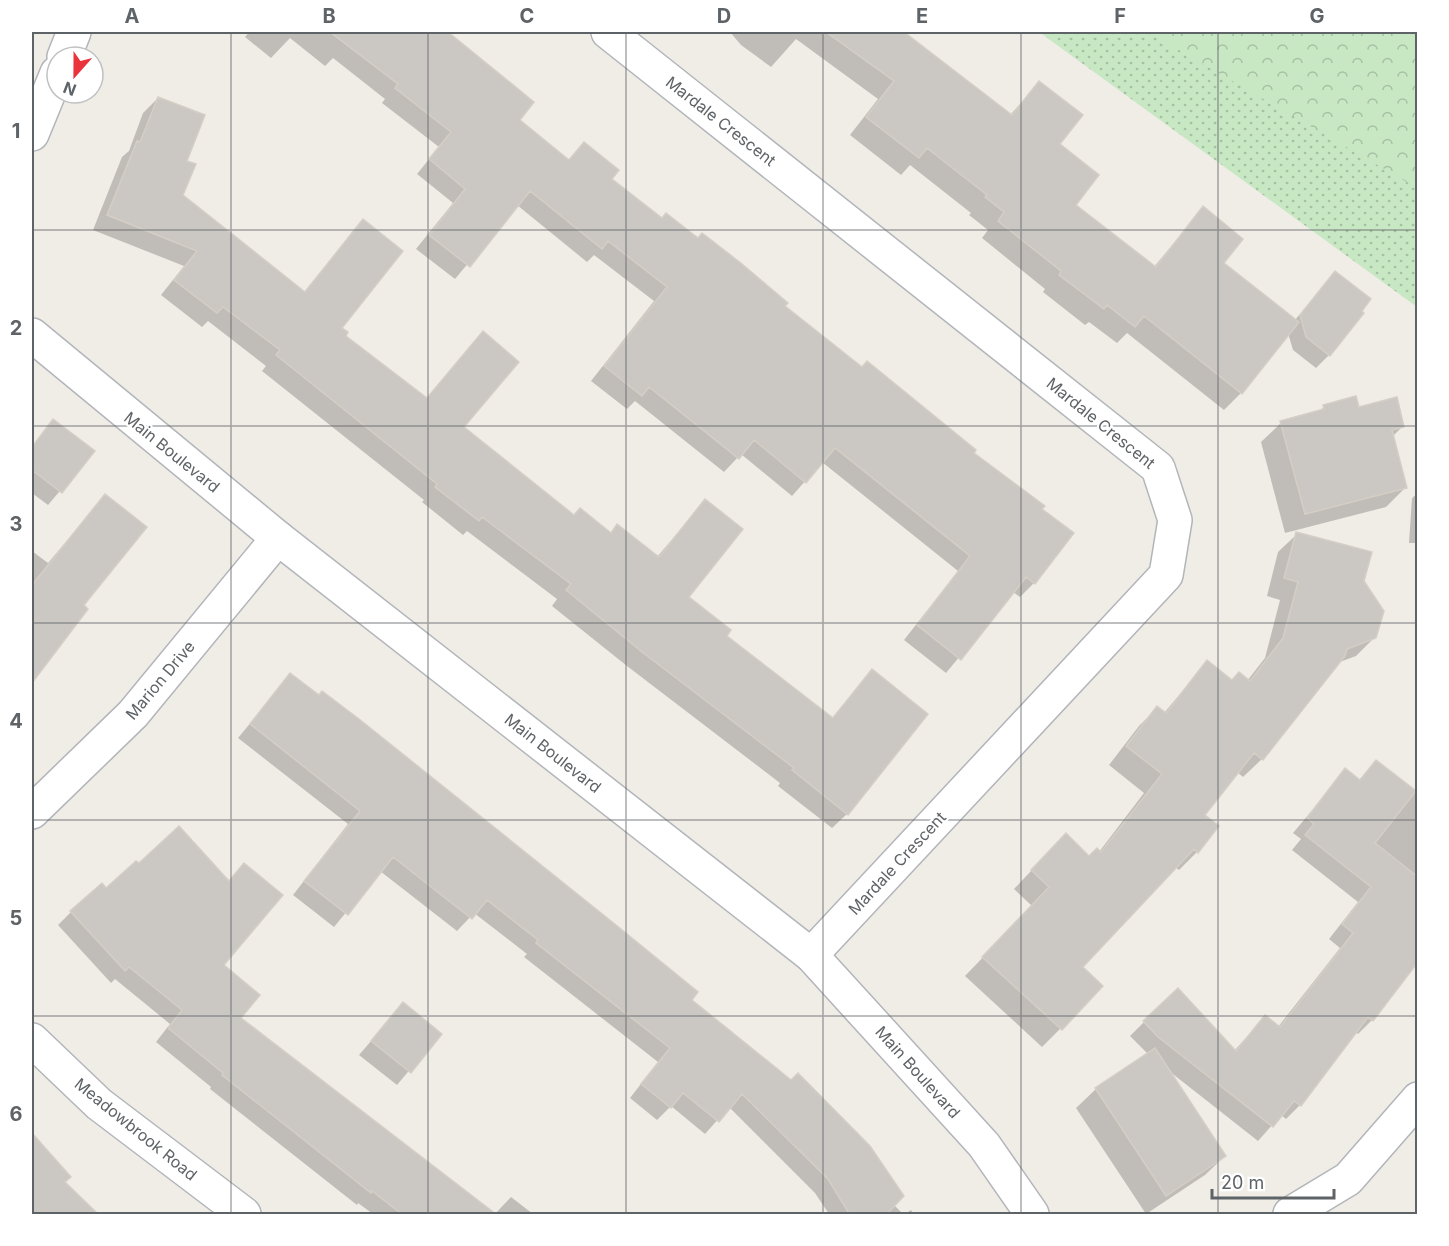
<svg xmlns="http://www.w3.org/2000/svg" width="1449" height="1246" font-family="Inter,sans-serif">
	<defs>
		<pattern id="grass-dots" width="8" height="8" patternUnits="userSpaceOnUse" patternTransform="scale(1.5)"><rect width="8" height="8" fill="#c8e8c4"/><path d="M2 2h.1M6 6h.1" fill="none" stroke="#a6c0a3" stroke-width="1.8" stroke-linecap="round"/></pattern>
		<pattern id="forest-crowns" width="20" height="18" patternUnits="userSpaceOnUse" patternTransform="scale(1.5)"><rect width="20" height="18" fill="#c8e8c4"/><path d="M2 6a3 3 0 1 1 6 0M12 15a3 3 0 1 1 6 0" fill="none" stroke="#a6c0a3"/></pattern>
	</defs>
	<rect width="100%" height="100%" fill="#f0ede7"/>
	<path fill="url(#grass-dots)" d="M1039,32H1417V307Z"/>
	<path fill="url(#forest-crowns)" d="M1153,32H1397L1417,43V188L1165,42Z"/>
	<path fill="#0003" d="M249,32H423L429,36L434,32H445L532,102L518,120L567,161L584,144L610,179L661,220L783,306L1072,533L1034,583L1020,597L1013,592L946,673L904,640L958,571L822,462L792,496L741,454L724,472L635,401L627,409L591,381L654,301L594,255L587,262L517,205L455,279L416,249L453,203L417,174L439,147L382,103L385,99L333,58L325,66L290,38L271,58L245,37Z
		M730,32H901L1010,115L1039,83L1074,205L1154,267L1203,208L1221,264L1294,321L1335,273L1329,355L1316,368L1293,350L1288,333L1241,393L1224,410L1127,333L1117,343L1089,322L1085,325L1043,292L1045,289L982,238L988,230L969,215L971,213L910,165L901,175L850,135L878,99L796,39L771,67L741,45Z
		M158,98L185,162L182,196L304,292L364,221L340,328L344,336L426,399L483,333L462,428L574,516L610,534L618,526L657,557L705,501L686,597L725,636L831,719L872,671L847,814L832,828L778,786L780,783L627,666L552,606L557,599L467,531L463,535L422,502L424,500L262,371L266,366L208,321L202,327L161,295L184,266L93,230L122,157L129,151L143,113Z
		M1324,407L1358,408L1403,426L1392,437L1405,488L1386,507L1285,533L1261,442L1281,423L1318,412Z
		M53,421L93,452L48,505L32,493V446Z
		M1418,493V543H1409L1412,498Z
		M105,496L82,606L86,609L32,680V551L48,563Z
		M1297,534L1363,581L1375,637L1356,656L1337,663L1262,759L1243,777L1237,772L1203,816L1197,852L1179,870L1175,867L1081,967L1061,1028L1042,1047L965,976L1032,906L1014,889L1047,854L1089,858L1099,852L1144,793L1109,765L1139,726L1157,708L1164,713L1207,662L1231,682L1247,681L1265,658L1280,600L1267,596L1278,552Z
		M290,675L689,1000L903,1214H829L815,1193L729,1107L705,1134L671,1106L657,1120L630,1098L658,1062L524,957L527,954L474,913L457,931L380,871L334,927L293,895L348,824L238,738Z
		M1376,762L1418,795V962L1372,1020L1358,1034L1355,1032L1300,1105L1286,1119L1281,1115L1258,1141L1169,1071L1225,1156L1205,1175L1146,1214L1076,1108L1096,1089L1148,1054L1130,1036L1144,1022L1234,1051L1265,1017L1278,1027L1340,948L1329,939L1358,902L1292,850L1301,839L1293,833L1346,770L1358,781Z
		M244,865L222,965L239,1018L495,1214H373L358,1203L357,1205L210,1089L211,1087L156,1042L170,1024L115,979L111,983L58,925L71,912L106,890L228,882Z
		M403,1004L440,1034L397,1085L359,1055Z
		M32,1136L68,1177L63,1183L98,1214H32Z
		M511,1197L533,1214H495Z
		M911,1210L914,1214H905Z"/>
	<path fill="#cbc8c3" stroke="#d5cec5" stroke-width="1.5" d="M330,32H448L534,102L520,120L569,160L584,142L619,170L612,179L662,218L666,213L698,238L702,233L742,264L788,303L785,306L862,367L867,361L976,450L974,453L1045,506L1042,509L1074,533L1035,584L1026,577L961,660L917,625L970,556L835,448L806,483L754,440L739,459L649,387L642,396L604,366L667,287L608,241L602,249L530,191L470,267L429,235L465,189L429,159L451,132L395,88L398,84Z
		M826,32H904L1012,115L1039,81L1083,115L1060,144L1099,175L1076,205L1156,267L1203,206L1243,239L1224,263L1299,322L1242,394L1144,316L1135,327L1107,305L1104,309L1059,275L1061,271L998,221L1004,212L985,197L987,195L927,148L919,158L866,117L894,81Z
		M158,97L205,115L187,161L196,164L183,195L305,292L363,219L403,251L342,328L348,332L346,336L427,398L483,331L519,362L464,427L574,515L580,508L611,533L617,524L659,557L705,499L743,529L689,597L731,630L727,636L833,718L872,669L928,714L848,815L792,770L794,768L642,652L566,590L571,584L482,517L479,521L435,487L437,484L276,355L280,350L223,307L217,313L174,280L197,251L107,215L137,141L140,142Z
		M1335,271L1371,299L1362,311L1364,313L1330,356L1306,337L1300,315Z
		M1356,396L1359,407L1397,397L1404,427L1392,430L1407,488L1305,514L1280,421L1324,409L1323,405Z
		M53,419L95,451L62,493L32,470V447Z
		M105,494L147,527L84,605L88,609L32,683V585Z
		M1296,532L1372,552L1364,581L1384,611L1376,638L1347,649L1345,656L1263,760L1254,753L1205,815L1219,826L1198,853L1194,849L1083,967L1103,986L1062,1030L982,957L1049,887L1031,870L1066,833L1089,856L1097,848L1101,852L1162,774L1126,746L1157,706L1166,713L1207,660L1232,680L1239,672L1250,681L1283,638L1298,582L1284,578Z
		M290,673L319,695L322,691L359,719L616,925L698,992L692,1000L791,1080L798,1073L870,1146L904,1196L886,1215H850L828,1179L742,1094L719,1122L683,1093L671,1108L641,1084L670,1048L536,943L538,940L487,900L472,919L393,857L348,915L304,881L360,811L250,724Z
		M1376,760L1416,791L1375,843L1418,877V962L1373,1021L1368,1017L1301,1106L1294,1101L1273,1127L1158,1037L1143,1021L1178,988L1236,1051L1265,1015L1280,1027L1353,933L1342,924L1371,887L1305,835L1314,824L1307,818L1345,768L1360,780Z
		M179,826L229,881L244,863L283,895L224,965L260,995L241,1018L497,1215H403L372,1191L371,1193L222,1075L223,1073L168,1028L182,1010L129,967L125,971L70,911L102,883L106,888L136,861L139,863Z
		M403,1002L442,1034L411,1073L371,1041Z
		M1155,1048L1226,1156L1166,1196L1095,1088Z
		M32,1133L71,1177L65,1182L99,1215H32Z"/>
	<g fill="none" stroke-linecap="round" stroke-linejoin="round">
		<defs>
			<path id="minor" d="M608,32L1158,468L1175,520L1166,575L811,955
				M64,57L74,32
				M32,134L57,73
				M32,812L133,714L278,538
				M32,1040L99,1104L244,1214
				M1290,1214L1348,1179L1418,1099"/>
			<path id="tertiary" d="M32,335L278,538L811,955L984,1145L1032,1214"/>
		</defs>
		<use href="#minor" stroke="#b2b5b9" stroke-width="36"/>
		<use href="#tertiary" stroke="#b2b5b9" stroke-width="36"/>
		<use href="#minor" stroke="#fff" stroke-width="33"/>
		<use href="#tertiary" stroke="#fff" stroke-width="33"/>
	</g>
	<path fill="none" stroke="#5e6367" stroke-width="1.5" stroke-opacity="0.55" d="M231,32V1214M428,32V1214M626,32V1214M823,32V1214M1021,32V1214M1218,32V1214M32,230H1418M32,426H1418M32,623H1418M32,820H1418M32,1016H1418"/>
	<g text-anchor="middle" stroke-width="4.5" stroke-linejoin="round" paint-order="stroke">
		<g font-size="16" fill="#5e6367" stroke="#fff">
			<text transform="translate(721 121) rotate(38)" y="6">Mardale Crescent</text>
			<text transform="translate(1101 423) rotate(39)" y="6">Mardale Crescent</text>
			<text transform="translate(172 452) rotate(39)" y="6">Main Boulevard</text>
			<text transform="translate(160 680) rotate(-50)" y="6">Marion Drive</text>
			<text transform="translate(553 753) rotate(38)" y="6">Main Boulevard</text>
			<text transform="translate(897 863) rotate(-47)" y="6">Mardale Crescent</text>
			<text transform="translate(918 1072) rotate(48)" y="6">Main Boulevard</text>
			<text transform="translate(136 1129) rotate(39)" y="6">Meadowbrook Road</text>
		</g>
	</g>
	<rect width="1449" height="1246" fill="none" stroke="#ffffff" stroke-width="66"/>
	<g transform="translate(75 75) rotate(201)"><circle r="28" fill="#ffffff" stroke="#bfc1c2" stroke-width="1.5"/>
	<path d="M0-4.5L10 22L0 15L-10 22Z" fill="#ea333c"/>
	<text y="-9" font-size="16" font-weight="bold" text-anchor="middle" fill="#5e6367">N</text>
	</g>
	<path d="M1212 1189v9h122v-9" fill="none" stroke="#5e6367" stroke-width="3"/>
	<text x="1221" y="1189" font-size="18" fill="#5e6367" stroke="#ffffff" stroke-width="4.5" paint-order="stroke">20 m</text>
	<rect x="33" y="33" width="1383" height="1180" fill="none" stroke="#5e6367" stroke-width="2"/>
	<g font-size="20" text-anchor="middle" font-weight="bold" fill="#5e6367">
		<text x="132" y="23">A</text>
		<text x="329" y="23">B</text>
		<text x="527" y="23">C</text>
		<text x="724" y="23">D</text>
		<text x="922" y="23">E</text>
		<text x="1120" y="23">F</text>
		<text x="1317" y="23">G</text>
		<text x="16" y="138">1</text>
		<text x="16" y="335">2</text>
		<text x="16" y="531">3</text>
		<text x="16" y="728">4</text>
		<text x="16" y="925">5</text>
		<text x="16" y="1121">6</text>
	</g>
</svg>
